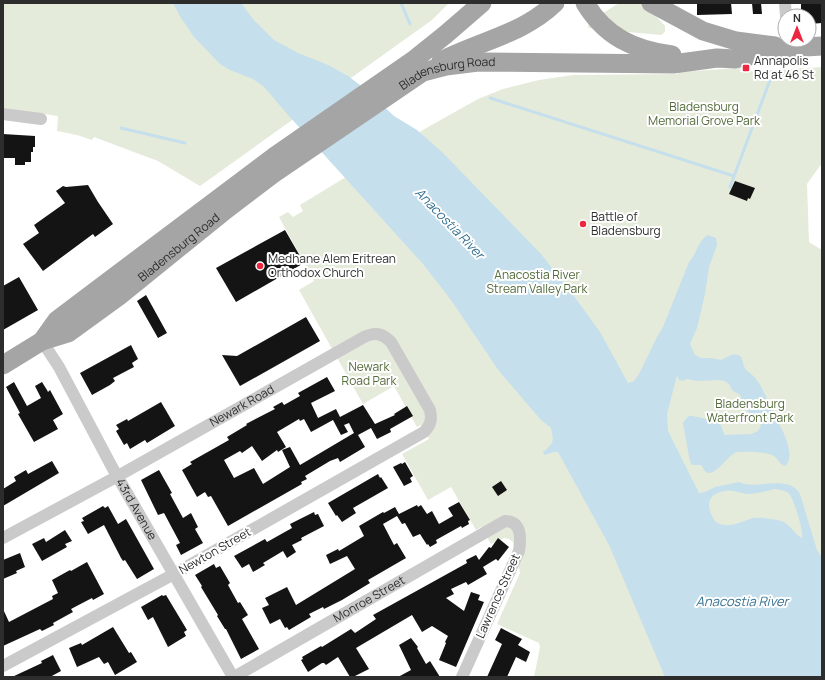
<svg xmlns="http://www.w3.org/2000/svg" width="825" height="680" font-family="Manrope,sans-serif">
	<rect width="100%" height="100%" fill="#fff"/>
	<path fill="#e4ebda" d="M3,3H449L432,20L200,186L158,161L94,137L92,140L77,135L57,131L58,116L3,108Z
		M619,3H644L665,26V32L661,35L596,29L589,28L588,26L589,22Z
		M822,67V163L807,184L809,242L822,250V677H534L540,647L539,643L497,624L520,573L513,542L509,539L504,538L491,544L481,527L476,530L451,487L428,500L402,454L429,439L421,425L417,427L394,386L363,404L299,290L314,281L279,217L288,212L293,217L303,211L300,205L428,127L478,99L503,89L539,80L573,75L678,74V72L741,68L740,72Z"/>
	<path fill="#c5dfec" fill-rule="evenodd" d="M173,3H241L253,19L274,40L298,53L328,65L348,76L364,88L394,116L417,130L443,153L541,254L571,292L600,332L628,383L634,381L639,374L657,337L663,327L689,262C697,254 698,240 708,235L716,238L717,245L709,267L705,294L697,328L690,344L695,355L701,358H711L721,360C726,358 732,353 738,355C744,357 742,364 745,368C748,373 753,374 756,379C764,389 767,401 773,412C779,424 798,454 785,466C780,465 779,460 774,456C768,452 745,451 737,452C728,454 714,480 705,471C703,469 703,467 701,465H692L690,462L683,423C685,420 686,418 689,416C693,415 716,421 720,424C723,428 722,432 725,435L751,434L758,431L761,426L760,421L757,417L748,412L740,395L732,390L729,384L725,381L719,380L697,381L687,379L682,381L679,380L677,375L667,414L668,431L699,493L705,492L715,487L739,482C755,491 788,473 800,494L817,550L822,558V677H665L609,545L558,452H554L544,455L543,452C554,443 554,442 551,428L541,420L499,371L451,300L423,264L289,116L264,87L253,79L230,70L220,64L194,37L181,18ZM775,489C780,490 787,490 790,495C794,500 804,532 802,538C794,534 790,523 781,521C775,519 759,517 753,518C743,521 731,528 720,524C716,523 714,520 712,516C706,503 709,494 724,491C732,489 740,493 748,494C757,494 767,491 775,489Z"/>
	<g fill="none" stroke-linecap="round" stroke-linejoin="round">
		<path stroke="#c5dfec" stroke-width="3" d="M401,3L410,24
			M490,98L734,176
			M121,128L185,143
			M730,187L773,72"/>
	</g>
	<path fill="#141414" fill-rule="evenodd" d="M697,3H731L732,14L697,15Z
		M752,3H761L762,14H753Z
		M801,3H822V23L809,24V16H801Z
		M3,134L35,136V147H33V152H31V162H25V165H15V158H3Z
		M735,181L755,188L750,199L748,198L747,201L729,194Z
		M88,185L98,202L113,224L95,237L93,234L43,271L23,244L39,233L34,225L65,203L56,191L63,186L66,187Z
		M285,230L304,263L236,302L216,268Z
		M19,277L38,310L3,330V286Z
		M146,295L167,333L158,338L137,301Z
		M306,317L320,341L240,386L222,355L237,356Z
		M131,345L138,359L132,363L134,367L113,378L115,381L110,385L92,395L80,373Z
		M327,377L335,391L311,403L318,418L336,409L340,417L363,405L375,424L395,415L394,414L407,406L413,416L390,429L391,432L377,439L371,428L358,435L365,447L340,462L338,458L330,461L305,476L307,479L301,482L302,484L228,526L211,496L208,497L205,492L197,497L182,470L192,464L190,462L229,440L227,437L247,425L246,424L275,409L273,407L282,402L284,405L300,396L298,393ZM299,419L300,421L304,419L311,432L333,420L341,435L348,432L344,425L349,423L354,433L300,465L290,447L282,450L290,467L263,484L254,468L234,478L224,460L240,451L242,453L252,446L262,461L277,450L278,452L286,447L277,432Z
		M14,382L27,406L41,398L35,386L42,382L47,390L48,392L50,390L63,414L53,420L58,429L34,442L18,414L20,413L6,387Z
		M161,402L175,426L147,443L145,440L130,449L127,443L124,445L116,431L119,429L116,425L127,419L128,421Z
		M52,461L59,473L3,506V489L16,481L14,477L26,470L28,474Z
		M405,462L413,476L410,478L412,482L404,486L393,467L401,463L402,464Z
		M159,470L172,493L170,494L183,518L191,513L198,527L195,529L203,543L181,555L176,545L180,543L164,513L158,515L141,480Z
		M378,474L380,478L381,477L388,488L353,508L356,513L342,522L337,515L336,516L328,503Z
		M501,481L507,490L498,496L492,487Z
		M459,502L470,520L468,521L469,524L462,528L461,526L436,540L437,543L430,547L428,544L427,545L420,534L413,537L405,523L402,524L397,516L383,524L394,545L397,543L406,558L368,580L370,583L342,600L324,609L323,607L309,614L311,617L289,630L287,627L285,628L280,619L270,624L262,608L269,605L265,598L287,587L296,605L355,569L347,556L330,564L326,555L338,549L339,551L364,536L359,526L383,512L384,513L395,507L399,514L417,505L418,507L421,505L427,514L432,511L439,524L453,516L448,508Z
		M103,506L105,508L108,506L118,524L126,519L154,569L137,579L125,560L123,561L121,558L104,525L88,534L81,522L84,521L82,518Z
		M314,512L315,515L318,514L324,526L301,538L302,540L292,545L296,552L287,558L283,551L263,563L265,565L253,572L249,564L242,568L234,556L265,539L267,542L292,528L290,524Z
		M65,530L72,541L65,544L67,547L42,561L32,544L44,538L46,542Z
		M498,538L509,547L498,561L496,559L483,567L487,574L468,585L466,582L451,589L454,594L446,598L464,611L471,592L480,595L478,600L484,602L456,667L439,660L446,643L445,642L448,636L432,626L422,632L412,615L356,648L369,669L353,677H350L338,657L326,665L324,663H322L308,672L301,660L303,659L302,657L321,646L322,647L351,629L355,633L376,619L373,615L467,563L466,560L476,555L479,560L489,547L491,548Z
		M20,553L25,567L16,571L17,573L3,579V560Z
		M87,562L104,594L93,600L92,598L71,609L73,612L53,623L54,625L42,631L40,629L3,646V609L9,622L53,599L52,596L58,593L52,580L70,570L71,571Z
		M214,564L216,568L220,566L230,583L228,585L238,603L240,602L248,615L242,619L259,649L241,659L226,629H225L217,616L218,615L201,587L202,586L195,575Z
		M162,595L163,596L166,595L187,630L184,632L186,636L168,647L153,617L148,620L141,607Z
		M113,627L129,653L131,652L137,662L115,675L108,662L104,664L99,657L77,667L69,648L81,643L82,645Z
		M501,628L522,639L518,645L530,652L526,662L516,657L507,677H487L502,644L495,640Z
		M411,638L418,647L417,648L426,664L430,661L440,677H398L411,670L399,645Z
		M53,655L61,671L50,677H12L42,663L41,661Z"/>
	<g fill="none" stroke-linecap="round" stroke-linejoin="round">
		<g stroke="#cacaca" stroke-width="12">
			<path d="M785,3L786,16"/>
			<path d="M3,114L41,119"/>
			<path id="s1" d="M42,341L59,367L112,467L233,677"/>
			<path id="s2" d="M3,538L118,476L364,337C375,332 382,333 391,342L430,410C432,419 431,425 424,432L174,574L3,666"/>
			<path id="s3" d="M234,677L505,521C522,521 521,539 519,551L462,677"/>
		</g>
		<g stroke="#a5a5a5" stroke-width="19">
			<path d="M585,3C605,36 633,50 672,55"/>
			<path d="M651,3L703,31L736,41L775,46"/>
			<path d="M441,61C480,41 523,34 555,3"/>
			<path d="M42,341L57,320L275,156L415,59L445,35L482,3"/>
			<path id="s4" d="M3,365L42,341L68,333L119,296L223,212L273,174L423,72L446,66L478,62L673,64L717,58L735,59L788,48L822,46"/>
		</g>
	</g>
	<g fill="#eb283f" stroke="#fff" stroke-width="1.5">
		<rect x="742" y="64" width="8" height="8" rx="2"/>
		<circle cx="583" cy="224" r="4"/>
		<circle cx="260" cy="266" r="4"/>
	</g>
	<g text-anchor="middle" stroke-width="4" stroke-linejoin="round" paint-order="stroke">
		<g font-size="12" fill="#2d2d2d" stroke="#fff" text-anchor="start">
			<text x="754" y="65">Annapolis<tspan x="754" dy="14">Rd at 46 St</tspan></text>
			<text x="591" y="221">Battle of<tspan x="591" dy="14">Bladensburg</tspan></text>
			<text x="268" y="263">Medhane Alem Eritrean<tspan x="268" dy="14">Orthodox Church</tspan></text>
		</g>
		<g font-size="12" fill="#2d2d2d" stroke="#fff">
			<text dy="4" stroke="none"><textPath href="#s4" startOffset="537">Bladensburg Road</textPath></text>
			<text dy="4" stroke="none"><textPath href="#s4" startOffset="213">Bladensburg Road</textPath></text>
			<text dy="4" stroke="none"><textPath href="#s2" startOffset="273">Newark Road</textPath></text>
			<text dy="4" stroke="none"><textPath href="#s1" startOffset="193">43rd Avenue</textPath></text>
			<text transform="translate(215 551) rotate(-30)" y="4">Newton Street</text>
			<text transform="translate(498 596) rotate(-66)" y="4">Lawrence Street</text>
			<text dy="4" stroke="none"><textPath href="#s3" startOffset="156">Monroe Street</textPath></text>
		</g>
		<g font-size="12" fill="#526a39" stroke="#fff">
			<text x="704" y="111">Bladensburg<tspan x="704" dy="14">Memorial Grove Park</tspan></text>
			<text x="537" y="279">Anacostia River<tspan x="537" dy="14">Stream Valley Park</tspan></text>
			<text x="369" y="371">Newark<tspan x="369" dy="14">Road Park</tspan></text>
			<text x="750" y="408">Bladensburg<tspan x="750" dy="14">Waterfront Park</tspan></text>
		</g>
		<g font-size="13" font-style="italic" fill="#387392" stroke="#fff">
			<text transform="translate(450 223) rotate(46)" y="5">Anacostia River</text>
			<text x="742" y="606">Anacostia River</text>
		</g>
	</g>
	<rect width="825" height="680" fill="none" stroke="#2d2d2d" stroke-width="8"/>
	<g transform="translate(797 28)"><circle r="19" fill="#ffffff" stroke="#ababab"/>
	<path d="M0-3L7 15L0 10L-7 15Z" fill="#eb283f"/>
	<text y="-6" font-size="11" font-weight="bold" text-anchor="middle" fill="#2d2d2d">N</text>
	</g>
</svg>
